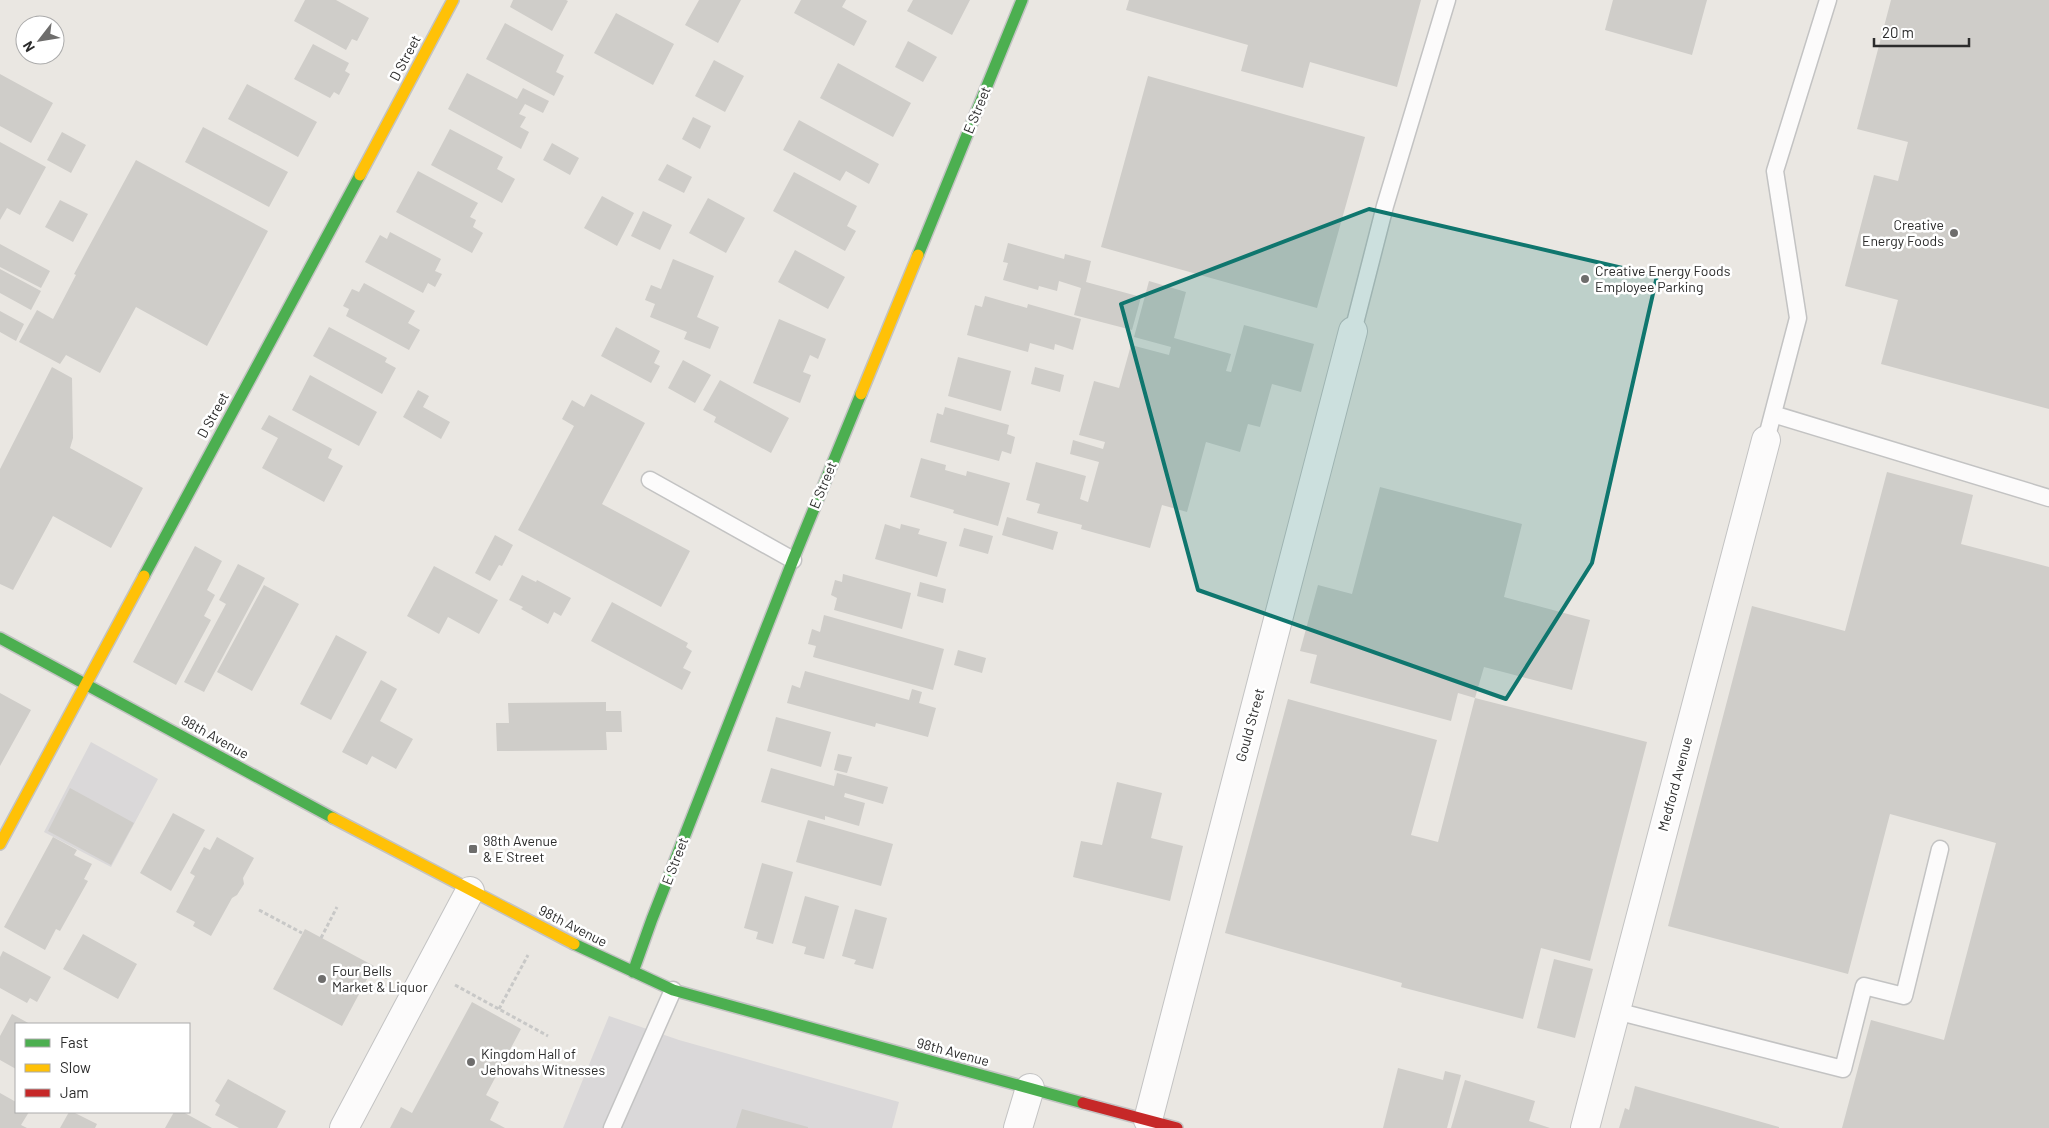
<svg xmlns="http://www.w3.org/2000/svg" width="2049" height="1128" font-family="Barlow,sans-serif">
	<rect width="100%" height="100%" fill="#eae7e2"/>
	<path fill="#dad8d9" d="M91,742L158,779L111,867L44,832Z
		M609,1016L679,1040L899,1102L892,1128H563Z"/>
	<path fill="#cfcdc9" d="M305,0H336L369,18L357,41L352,39L346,50L294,21Z
		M513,0H566L568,1L552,31L510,7Z
		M699,0H741L718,43L685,25Z
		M801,0H846L842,7L867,21L854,46L794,13Z
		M913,0H970L952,35L907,11Z
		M1129,0H1421L1397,87L1310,62L1303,88L1241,71L1248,45L1126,10Z
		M1613,0H1707L1692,55L1605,30Z
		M1891,0H2049V409L1881,364L1898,300L1845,286L1874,175L1898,181L1908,142L1857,129Z
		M616,13L674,44L653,85L594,53Z
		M505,23L564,55L556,72L564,76L554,96L486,59Z
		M908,41L937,57L923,82L895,67Z
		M313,44L349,63L345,71L350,74L339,95L334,92L330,98L294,79Z
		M714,60L744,76L725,112L695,96Z
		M838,63L911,103L893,137L820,98Z
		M467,73L517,99L523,88L549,101L543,113L525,104L519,114L526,117L520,127L529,132L521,149L448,109Z
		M0,74L53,103L31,143L0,126Z
		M1148,76L1365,137L1317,308L1101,247Z
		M247,84L317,122L298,157L228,119Z
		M693,117L711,126L700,149L682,139Z
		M799,120L879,164L869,184L846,171L840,181L783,150Z
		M203,127L288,172L269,207L185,162Z
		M450,129L503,157L497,169L515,179L502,203L431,165Z
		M62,132L86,145L71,173L47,160Z
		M0,142L46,167L20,215L7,208L0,220Z
		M552,143L579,158L570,175L543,160Z
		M136,160L268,231L207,346L136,307L100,373L66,355L60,364L19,342L37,310L53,319L76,275L74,274Z
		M667,164L692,177L684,193L658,180Z
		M418,171L478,203L470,217L476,220L473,227L483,233L472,253L396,212Z
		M794,172L857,206L847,226L856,231L845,251L773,211Z
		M602,196L634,213L617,246L584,228Z
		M708,198L745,218L726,253L689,233Z
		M60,200L88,214L73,242L45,227Z
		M643,211L672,225L660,250L631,236Z
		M390,232L441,259L435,271L442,274L435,287L428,283L423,293L365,262L380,235L387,239Z
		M1008,243L1064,259L1065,254L1091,261L1086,282L1141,297L1132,330L1074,315L1081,288L1059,281L1057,291L1039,286L1038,290L1003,280L1008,263L1003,262Z
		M0,244L50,271L41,288L0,267Z
		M795,250L845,277L828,309L778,282Z
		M673,259L714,276L697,317L719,327L710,349L684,339L687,332L650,317L655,304L645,300L651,285L661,289Z
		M0,269L41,291L31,310L0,293Z
		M1149,281L1186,292L1174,338L1231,354L1226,371L1231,372L1244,325L1314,344L1301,392L1272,384L1260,427L1248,424L1240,452L1206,442L1187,512L1162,505L1150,548L1081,529L1082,525L1037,513L1040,504L1026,500L1036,462L1086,476L1080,499L1088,502L1099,462L1070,454L1073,440L1103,449L1105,442L1079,435L1094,381L1119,388L1131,345L1169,355L1171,347L1134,337Z
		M364,283L415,311L408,323L420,330L409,350L346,316L349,309L343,306L352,289L359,292Z
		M985,296L1027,308L1028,304L1081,319L1073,350L1055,344L1054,350L1030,343L1028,352L967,335L975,305L982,307Z
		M0,311L24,324L16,341L0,332Z
		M779,319L826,339L818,359L810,355L803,372L811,375L800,403L753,383Z
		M329,327L387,358L385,362L396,368L382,394L313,356Z
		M616,327L660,351L654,363L660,366L651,383L601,356Z
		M958,357L1011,371L1001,411L948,396Z
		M683,360L711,375L695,403L668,388Z
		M52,367L72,378L73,438L70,448L143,488L111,548L53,516L13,590L0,584V469Z
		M1035,367L1064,375L1060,392L1031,384Z
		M310,375L377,412L359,446L292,410Z
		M720,380L789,418L771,453L714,422L716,417L703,410Z
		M418,390L429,396L423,407L450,422L441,439L403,417Z
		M591,394L645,423L602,504L690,551L661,607L518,530L574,426L562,419L572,400L584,407Z
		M945,407L1009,425L1007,434L1015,437L1011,454L1002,451L999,461L930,442L937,413L943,415Z
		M269,415L332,449L328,458L343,466L324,502L262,468L278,438L261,429Z
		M921,458L946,465L945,470L966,476L967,471L1010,483L998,526L953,513L954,510L910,497Z
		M1887,472L1973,495L1961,544L2049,567V1128H1842L1871,1020L1944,1040L1996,843L1890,814L1848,974L1668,926L1752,606L1845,631Z
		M1380,487L1522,524L1504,597L1590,620L1572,690L1484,667L1475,698L1647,742L1590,961L1541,948L1523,1019L1401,987L1402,983L1225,933L1288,699L1437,740L1411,835L1438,842L1475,698L1458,693L1451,721L1310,683L1317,655L1300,651L1318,585L1352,594Z
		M1007,517L1058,532L1053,550L1002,535Z
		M885,524L900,529L901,524L920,529L918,534L947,542L937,577L875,559Z
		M964,528L993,536L988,554L959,546Z
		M495,535L513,545L502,566L499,565L490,581L475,573Z
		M195,546L222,561L207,590L215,595L204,616L211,620L176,685L133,662Z
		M238,564L265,578L204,692L184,682L226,604L219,600Z
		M434,566L498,600L479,634L448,617L439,634L407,616Z
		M843,574L911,593L902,629L834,610L837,598L831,595L835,580L842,582Z
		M522,575L536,582L537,580L571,598L561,616L554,612L548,624L521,609L523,607L509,600Z
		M920,582L946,589L943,603L917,596Z
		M264,585L299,604L252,691L217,672Z
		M612,602L688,643L686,647L692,651L683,668L691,672L682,690L591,641Z
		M824,615L944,649L933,690L813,657L816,646L808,644L812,629L820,632Z
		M336,635L367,652L331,720L300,704Z
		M958,650L986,658L982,673L954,665Z
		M805,671L909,700L912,689L922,692L919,703L936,708L928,737L876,723L875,727L787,703L792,685L800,688Z
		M381,680L397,689L380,721L413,739L396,769L372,756L367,765L342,752Z
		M0,693L31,710L0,766Z
		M606,702V711H621L622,732H606L607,750L497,751L496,723H509L508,703Z
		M776,717L831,732L821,767L767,751Z
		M838,754L852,757L847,773L834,770Z
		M771,768L834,786L837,773L888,787L883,804L845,793L844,797L865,803L859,826L825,816V820L761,802Z
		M1117,782L1162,793L1151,838L1183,846L1170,901L1073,877L1081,841L1102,845Z
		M70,788L134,823L111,865L48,831Z
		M173,813L205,830L171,891L140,873Z
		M808,820L893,844L881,886L796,862Z
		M53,837L77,850L74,855L92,864L84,879L88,881L60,931L56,929L45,950L4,927Z
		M217,837L254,858L243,878L244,884L237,895L232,898L211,936L193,926L195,922L176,912L195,876L190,873L204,847L210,850Z
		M762,863L793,872L773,944L756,939L758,932L744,928Z
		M805,896L839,906L824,959L804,954L806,947L792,943Z
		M855,909L887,918L873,969L854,964L856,960L842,956Z
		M305,929L374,966L342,1026L273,989Z
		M83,934L137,964L118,999L63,969Z
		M3,951L51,977L37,1002L30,998L27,1003L0,988V957Z
		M1554,959L1593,969L1575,1038L1537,1028Z
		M472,1002L521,1029L486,1095L499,1102L490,1120L505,1128H390L401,1107L412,1113Z
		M12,1014L30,1024H16V1069L0,1060V1036Z
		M1398,1068L1443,1080L1445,1071L1461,1075L1447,1128H1383Z
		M228,1079L286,1111L277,1128H239L215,1115L220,1105L215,1101Z
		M1465,1080L1535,1101L1529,1121L1550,1128H1451Z
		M1635,1086L1779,1127V1128H1619L1625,1108L1629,1110Z
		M0,1093L16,1102V1112H29L21,1125L27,1128H0Z
		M742,1109L808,1127V1128H736Z
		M69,1112H73L97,1124L95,1128H60Z
		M174,1112H183L212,1128H165Z"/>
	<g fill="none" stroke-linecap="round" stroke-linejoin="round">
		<defs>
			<path id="lane" d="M1353,331L1385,206L1447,0
				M1773,414L2049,498
				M1766,440L1798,318L1775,171L1828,0
				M650,480L793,560
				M1616,1011L1843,1069L1864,986L1904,996L1940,849
				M612,1128L673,990"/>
			<path id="street" d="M1148,1120L1353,331
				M344,1128L470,891
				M1018,1128L1030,1088
				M1585,1128L1766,440"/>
			<path id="fast" d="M918,255L1022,0
				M144,576L360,175
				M0,638L333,818
				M574,944L673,990L1083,1103
				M633,972L652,919L793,560L861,394"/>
			<path id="slow" d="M360,175L453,0
				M861,394L918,255
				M333,818L574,944
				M0,844L144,576"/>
			<path id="jam" d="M1083,1103L1177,1128"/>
		</defs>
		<use href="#lane" stroke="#c3c3c3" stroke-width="19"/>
		<use href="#street" stroke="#c3c3c3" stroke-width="30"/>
		<use href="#fast" stroke="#c3c3c3" stroke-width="14"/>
		<use href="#slow" stroke="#c3c3c3" stroke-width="14"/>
		<use href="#jam" stroke="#c3c3c3" stroke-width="14"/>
		<path stroke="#c8c8c7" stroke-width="3" stroke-dasharray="4 2.5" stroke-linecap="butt" d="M259,910L302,933
			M321,938L337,907
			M372,970L389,979
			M455,985L548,1036
			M499,1009L528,955"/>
		<use href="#lane" stroke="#fcfbfb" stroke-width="16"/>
		<use href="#street" stroke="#fcfbfb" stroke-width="28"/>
		<use href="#fast" stroke="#4caf50" stroke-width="11"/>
		<use href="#slow" stroke="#ffc107" stroke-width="11"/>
		<use href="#jam" stroke="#c62828" stroke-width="11"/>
	</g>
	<path fill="#0f766e" fill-opacity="0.2" stroke="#0f766e" stroke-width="4" stroke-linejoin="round" d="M1369,209L1657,276L1592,563L1506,699L1198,590L1121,304Z"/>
	<g fill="#6e6d6c" stroke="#fff" stroke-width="2">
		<circle cx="1954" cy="233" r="5"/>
		<circle cx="1585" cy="279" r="5"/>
		<rect x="468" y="844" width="10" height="10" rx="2.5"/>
		<circle cx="322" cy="979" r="5"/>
		<circle cx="471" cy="1062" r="5"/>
	</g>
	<g text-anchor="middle" stroke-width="5" stroke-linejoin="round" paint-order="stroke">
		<g font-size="14" fill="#2c2c2c" stroke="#fff">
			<text transform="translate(405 58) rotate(-62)" y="5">D Street</text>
			<text transform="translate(977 110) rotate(-68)" y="5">E Street</text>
			<text transform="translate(213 415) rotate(-61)" y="5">D Street</text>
			<text transform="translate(823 485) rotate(-68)" y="5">E Street</text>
			<text transform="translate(1250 725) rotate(-75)" y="5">Gould Street</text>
			<text transform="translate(215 737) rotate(29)" y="5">98th Avenue</text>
			<text transform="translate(1675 784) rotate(-75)" y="5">Medford Avenue</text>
			<text transform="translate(675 861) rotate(-69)" y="5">E Street</text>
			<text transform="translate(573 926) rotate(27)" y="5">98th Avenue</text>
			<text transform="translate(953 1052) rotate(15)" y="5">98th Avenue</text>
		</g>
		<g font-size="14" fill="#2c2c2c" stroke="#fff" text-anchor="start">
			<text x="1944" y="230" text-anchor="end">Creative<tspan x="1944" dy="16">Energy Foods</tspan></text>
			<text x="1595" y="276">Creative Energy Foods<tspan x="1595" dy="16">Employee Parking</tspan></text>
			<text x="483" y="846">98th Avenue<tspan x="483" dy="16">&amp; E Street</tspan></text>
			<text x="332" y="976">Four Bells<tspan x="332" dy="16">Market &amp; Liquor</tspan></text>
			<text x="481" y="1059">Kingdom Hall of<tspan x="481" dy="16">Jehovahs Witnesses</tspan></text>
		</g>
	</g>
	<rect x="15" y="1023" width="175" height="90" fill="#ffffff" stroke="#ababab"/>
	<rect x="25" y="1039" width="25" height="8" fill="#4caf50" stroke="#ababab"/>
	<text x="60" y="1048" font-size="15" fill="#2c2c2c">Fast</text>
	<rect x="25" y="1064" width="25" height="8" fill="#ffc107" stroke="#ababab"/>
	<text x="60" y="1073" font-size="15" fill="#2c2c2c">Slow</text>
	<rect x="25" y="1089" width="25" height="8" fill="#c62828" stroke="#ababab"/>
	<text x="60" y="1098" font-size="15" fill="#2c2c2c">Jam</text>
	<g transform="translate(40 40) rotate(239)"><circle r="24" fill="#ffffff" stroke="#ababab"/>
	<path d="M0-4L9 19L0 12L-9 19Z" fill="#6e6d6c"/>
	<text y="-8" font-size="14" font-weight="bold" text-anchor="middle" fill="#2c2c2c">N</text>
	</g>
	<path d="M1874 38v8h95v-8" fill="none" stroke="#2c2c2c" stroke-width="2.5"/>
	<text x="1882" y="38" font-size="15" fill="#2c2c2c" stroke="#ffffff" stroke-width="4" paint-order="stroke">20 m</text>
</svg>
